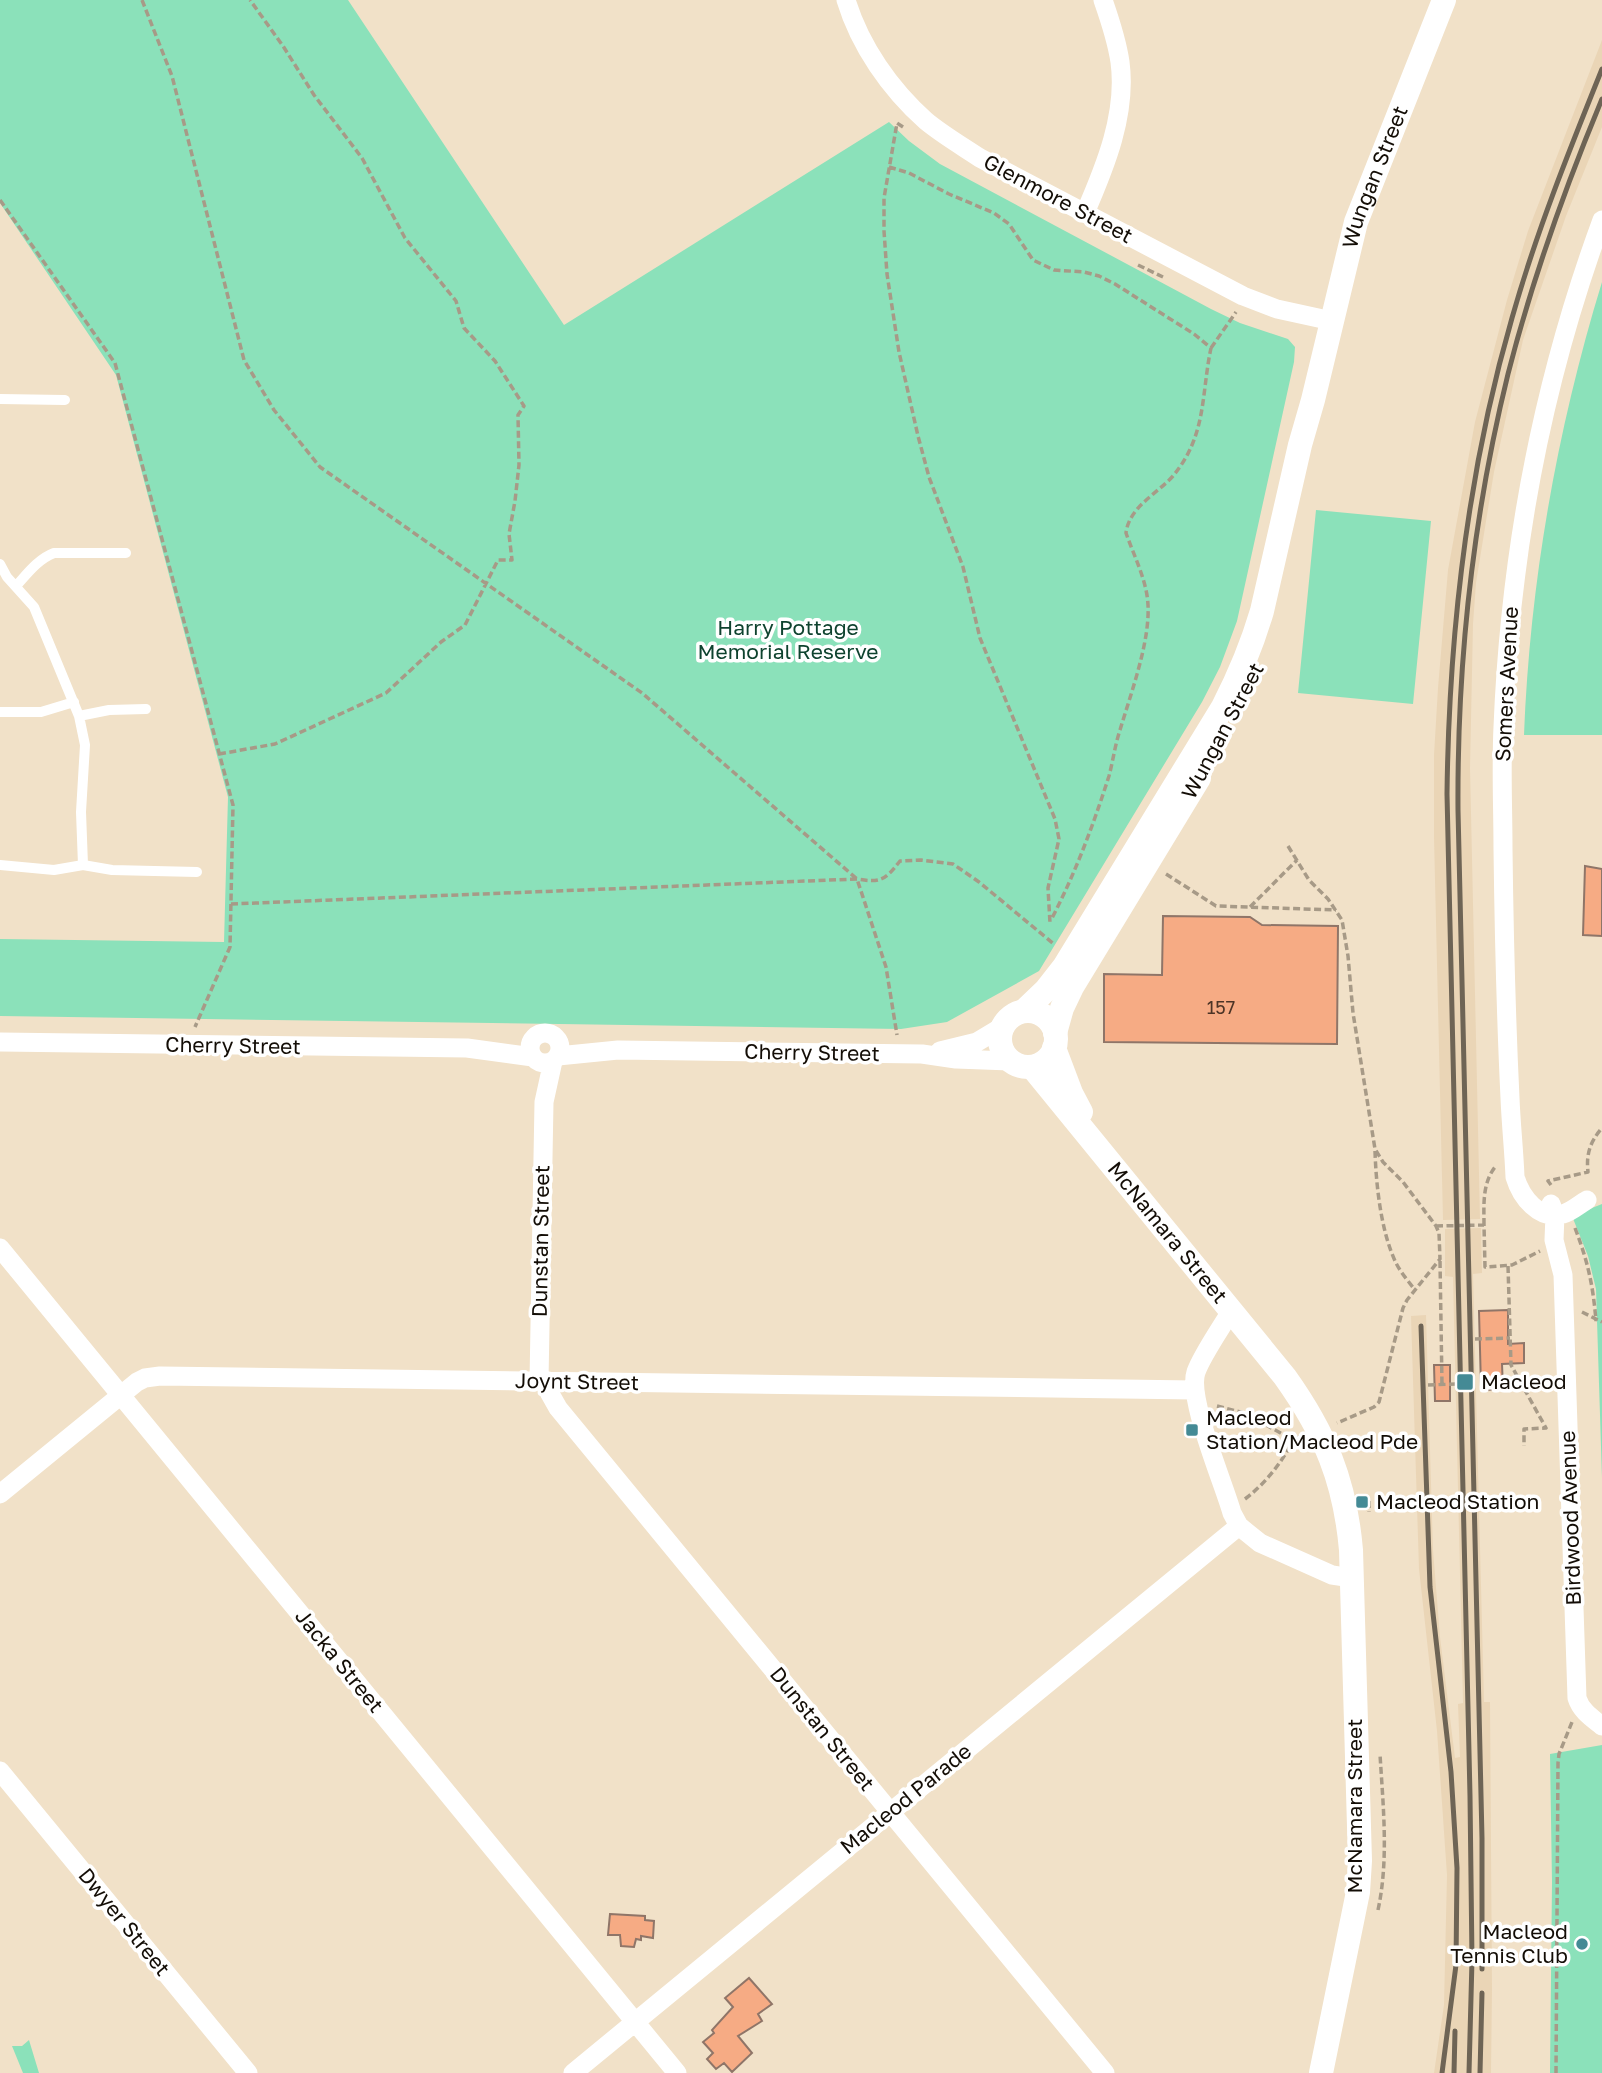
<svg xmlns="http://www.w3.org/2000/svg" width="1602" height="2073" font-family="'Golos Text',sans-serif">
	<rect width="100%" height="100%" fill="#f1e1c8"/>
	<path fill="#ead5b6" d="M1602,40V127L1566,216L1523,340L1494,472L1476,583L1473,624L1470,768L1480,1219L1443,1220L1434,837V755L1438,688L1448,570L1475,422L1507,300L1528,231Z
		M1481,1228L1482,1273L1473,1274L1484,1702H1490L1492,1989L1491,2073H1434L1444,2005L1447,1875L1437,1731L1419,1569L1411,1316L1426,1315L1433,1550L1440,1637L1455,1758L1460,1757L1458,1704L1463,1703L1453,1277L1445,1276V1229Z"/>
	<path fill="#8be1ba" d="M0,0H348L564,325L889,122L909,141L940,164L1211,309L1240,323L1288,339L1295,347L1294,362L1237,621L1220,667L1202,702L1039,971L947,1022L901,1029L0,1016V939L224,942L228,797L116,375L0,203Z
		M1602,282V735H1524C1530,581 1557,429 1602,282Z
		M1316,510L1431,521L1413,704L1298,693Z
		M1602,1204V1478L1596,1289L1588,1256L1572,1216Z
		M1602,1745V2073H1550L1552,1882L1550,1754Z
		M29,2040L39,2073H23L12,2046H22Z"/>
	<path fill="#f6ab84" stroke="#8f7568" stroke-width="2" d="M1585,866L1602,869V936L1583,935Z
		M1163,916L1250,917L1262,925L1338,926L1337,1044L1104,1042V974L1162,975Z
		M1508,1310V1344L1524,1343V1363L1502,1364L1503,1388L1489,1390L1488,1386L1481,1387L1479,1311Z
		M1434,1365H1450V1401H1435Z
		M610,1914L645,1916V1920L654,1921L653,1938L641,1936V1940L636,1939L634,1947L621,1946L620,1935H608Z
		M749,1978L772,2004L758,2014L762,2021L738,2036L752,2053L732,2072L724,2063L716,2069L707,2059L713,2053L703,2042L714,2033L712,2030L733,2007L725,1998Z"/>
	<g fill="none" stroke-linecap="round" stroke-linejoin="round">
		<path stroke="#a79a87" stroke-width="3.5" stroke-dasharray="7 3.5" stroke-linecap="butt" d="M142,0L172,76L244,360L274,410L320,467L642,693L857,879L886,967L897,1035
			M903,127L897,123L884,198V231L887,274L899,352L918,436L929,477L963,567L980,638L1055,819L1059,839L1048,888L1050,923
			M889,167L909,173L949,194L994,213L1009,224L1033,260L1054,270L1084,272L1099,276L1115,284L1194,334L1211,348C1201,395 1207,435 1173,476C1157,494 1129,507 1126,533C1134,556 1147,581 1148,605C1150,642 1131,693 1120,730C1115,745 1113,761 1109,776C1093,826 1075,874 1051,920
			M0,200L115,363L233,805L230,947L195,1027
			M1138,265L1163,277
			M1211,348L1236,312
			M219,754L275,744L386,693L441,642L465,625L498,560H512L509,534L515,501L519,465L518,415L524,406L495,361L464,328L456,301L405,238L362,158L314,95L283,46L250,0
			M1288,846L1309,880L1328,899L1342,920L1348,956L1353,1013L1375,1149L1383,1162L1403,1182L1436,1226L1439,1233L1440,1259L1407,1300L1403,1308L1379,1402L1374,1407L1337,1423
			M1166,874L1216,906L1336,910
			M231,904L857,879C881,883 885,880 900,861L921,860L953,864L979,882L1055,945
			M1250,907L1297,860
			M1375,1151C1376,1185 1381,1232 1396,1263C1401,1273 1409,1282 1415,1290
			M1551,1185L1548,1181L1588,1172C1586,1154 1590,1142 1602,1128
			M1484,1225C1484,1205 1482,1184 1495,1167
			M1436,1226L1484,1225L1485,1267L1512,1265L1540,1251
			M1575,1228C1588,1262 1593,1285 1596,1321
			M1440,1261L1442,1385
			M1508,1266L1511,1365L1546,1428L1524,1429V1446
			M1582,1312L1602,1322
			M1475,1339L1510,1338
			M1428,1385L1456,1384
			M1217,1406L1244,1413L1288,1437L1294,1439L1300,1437
			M1245,1499C1266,1483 1282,1462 1294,1439
			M1369,1501V1512
			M1378,1910C1389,1859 1383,1806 1380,1754
			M1556,2073L1558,1763L1559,1754L1572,1722"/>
		<path stroke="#fff" stroke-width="10" d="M0,399L65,400
			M0,564L7,577L34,607L79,716L85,745L81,812L83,865
			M16,586C27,574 38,559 54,553H126
			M0,712H41L74,702
			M79,716L109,710L146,709
			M0,865L54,870L83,865L112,870L197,872"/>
		<path stroke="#fff" stroke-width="19" d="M846,0C860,46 890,89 926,121C943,135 962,146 980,158L1243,296L1277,309L1332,321
			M1085,213C1105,167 1127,114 1120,62C1117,41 1110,20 1103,0
			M530 1048a15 15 0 1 1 30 0a15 15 0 1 1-30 0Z
			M0,1042L467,1048L533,1057
			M940,1051L977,1042L1002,1027
			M558,1056L618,1050L922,1054L956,1059L1010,1061
			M1587,1200C1580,1204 1571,1212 1563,1214C1539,1221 1521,1197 1515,1177C1514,1151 1511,1124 1510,1098C1506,1015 1504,932 1503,849C1503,808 1501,768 1503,727C1510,553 1542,383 1602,220
			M1551,1204L1555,1215L1554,1240L1563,1275L1577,1698C1581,1711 1592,1718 1602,1726
			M0,1248L677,2073
			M1231,1311C1221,1328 1202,1355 1196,1372C1187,1398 1224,1484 1232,1513L1239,1526L1260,1543L1332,1575L1352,1578
			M539,1381L544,1102L553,1061
			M549,1381V1392L558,1408L1105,2073
			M0,1494L137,1382L145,1378L160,1376L1194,1390
			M0,1771L248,2073
			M573,2073L1239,1526"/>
		<g stroke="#fff" stroke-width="24">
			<path id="s1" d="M1024,1011L1046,990L1064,967L1223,707C1239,676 1252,645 1262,611L1300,445L1313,400L1356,222L1444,0"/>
			<circle cx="1028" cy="1039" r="28"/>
			<path d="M1055,1033L1062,1008L1072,987L1199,778"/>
			<path d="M1054,1048L1071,1093L1081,1112"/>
			<path id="s2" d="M1032,1067L1285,1377C1325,1433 1345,1481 1351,1550L1360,1861L1358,1892L1321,2073"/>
		</g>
		<path stroke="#6e6455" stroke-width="5" d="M1421,1326L1430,1587L1451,1772L1457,1868L1456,1965L1442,2073
			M1482,1969V1838L1458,810C1457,663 1473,516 1508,374C1532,280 1565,188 1602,99
			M1454,2073L1455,2031
			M1469,2073L1472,1960L1470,1796L1447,794C1449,633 1467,473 1512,318C1536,233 1569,151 1602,69
			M1480,2073L1482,1993"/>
	</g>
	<g fill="#448a95" stroke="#fff" stroke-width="2.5">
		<rect x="1456" y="1373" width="18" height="18" rx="3.5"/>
		<rect x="1185" y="1423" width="14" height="14" rx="3.5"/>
		<rect x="1355" y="1495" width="14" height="14" rx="3.5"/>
		<circle cx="1582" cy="1944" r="7"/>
	</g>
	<g text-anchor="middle" stroke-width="7" stroke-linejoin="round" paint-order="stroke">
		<g font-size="18" fill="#4c3426">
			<text x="1221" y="1014">157</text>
		</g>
		<g font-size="21" fill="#130d06" stroke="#fff">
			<text dy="7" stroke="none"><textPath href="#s1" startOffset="917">Wungan Street</textPath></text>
			<text transform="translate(1058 199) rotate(28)" y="7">Glenmore Street</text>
			<text transform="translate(1507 684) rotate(-87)" y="7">Somers Avenue</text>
			<text transform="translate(1223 731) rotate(-62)" y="7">Wungan Street</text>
			<text transform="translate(233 1046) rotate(1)" y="7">Cherry Street</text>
			<text transform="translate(812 1053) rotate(1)" y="7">Cherry Street</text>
			<text dy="7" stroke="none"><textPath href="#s2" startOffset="214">McNamara Street</textPath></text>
			<text transform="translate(541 1241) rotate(-89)" y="7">Dunstan Street</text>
			<text transform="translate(577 1382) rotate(1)" y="7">Joynt Street</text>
			<text transform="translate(1571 1518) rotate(-92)" y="7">Birdwood Avenue</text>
			<text transform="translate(339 1661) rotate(51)" y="7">Jacka Street</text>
			<text transform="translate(822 1729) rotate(51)" y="7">Dunstan Street</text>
			<text transform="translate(906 1799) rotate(-39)" y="7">Macleod Parade</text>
			<text transform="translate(1355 1806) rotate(-90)" y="7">McNamara Street</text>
			<text transform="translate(124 1922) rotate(51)" y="7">Dwyer Street</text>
		</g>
		<g font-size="21" fill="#0f432f" stroke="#fff">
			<text x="788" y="635">Harry Pottage<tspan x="788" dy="24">Memorial Reserve</tspan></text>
		</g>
		<g font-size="21" fill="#130d06" stroke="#fff" text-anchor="start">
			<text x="1481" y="1389">Macleod</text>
			<text x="1206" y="1425">Macleod<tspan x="1206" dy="24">Station/Macleod Pde</tspan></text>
			<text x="1376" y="1509">Macleod Station</text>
			<text x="1568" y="1939" text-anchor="end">Macleod<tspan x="1568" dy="24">Tennis Club</tspan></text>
		</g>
	</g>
</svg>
